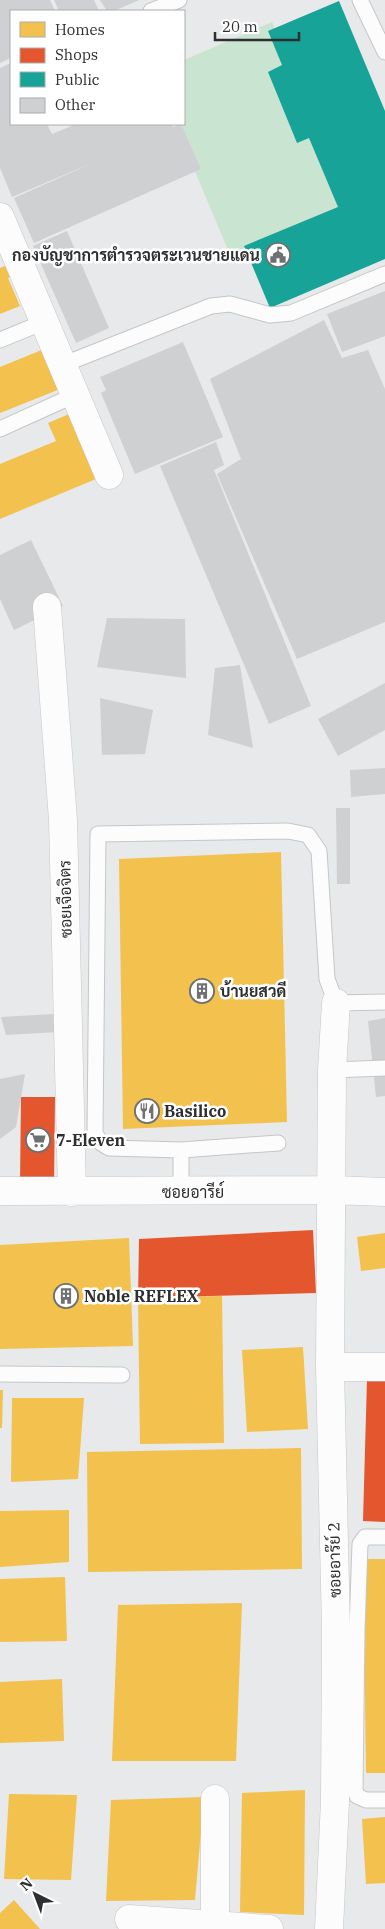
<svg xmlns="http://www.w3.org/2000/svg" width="385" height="1929" font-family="'IBM Plex Serif',Sarabun,serif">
	<rect width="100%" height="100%" fill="#e8e9ea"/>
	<path fill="#c9e4d0" d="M272,22L353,213L234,264L175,124H184V60Z"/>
	<path fill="#f2c14e" d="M10,264L14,275L8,278L20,306L0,314V268Z
		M44,349L60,389L0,413V367Z
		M69,414L96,479L0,519V464L56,441L48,423Z
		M281,852L287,1122L123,1129L119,859Z
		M385,1233V1268L361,1271L357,1237Z
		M129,1238L133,1346L0,1349V1245Z
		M222,1296L224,1443L140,1444L138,1298Z
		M303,1347L308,1429L247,1432L242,1350Z
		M0,1390H3L2,1428H0Z
		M12,1398H84L78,1479L11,1482Z
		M301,1448L302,1569L88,1572L87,1452Z
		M69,1510V1562L0,1567V1511Z
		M363,1559H385V1773H366Z
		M65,1577L67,1641L0,1642V1579Z
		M242,1603L236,1761H112L118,1605Z
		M62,1679L64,1741L0,1743V1682Z
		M305,1790L304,1915L240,1912L242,1793Z
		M9,1794L77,1795L71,1880L4,1879Z
		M204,1797L195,1900L106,1901L111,1800Z
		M385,1817V1883L366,1884L362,1819Z
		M14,1900L40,1929H0V1913Z"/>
	<path fill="#e4572e" d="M21,1097H55L54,1184L20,1183Z
		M313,1230L316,1293L138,1298L139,1239Z
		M367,1379L385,1380V1522L363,1521Z"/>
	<path fill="#17a398" d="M339,1L385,111V259L270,308L244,246L338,207L309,138L297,143L268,72L282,65L268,31Z"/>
	<path fill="#cfd0d1" d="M0,0H50L55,11H11V58L0,63Z
		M54,0H94L99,11H59Z
		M100,0H139L114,11H107Z
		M11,63V124H47L52,134L76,124H172L173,127L181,124L201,169L34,243L14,198L97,161L12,197L0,168V68Z
		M67,231L109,328L76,343L33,246Z
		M385,291V336L342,352L327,314Z
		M324,320L342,358L368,350L385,389V622L297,659L217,474L241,459L210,379Z
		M183,342L223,437L135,474L101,393L106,390L100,377Z
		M216,442L224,465L214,470L311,706L269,724L160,466Z
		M31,540L63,606L14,630L0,599V555Z
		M107,618L185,619L186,678L97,667Z
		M240,665L253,748L208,735L215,668Z
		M385,683V730L338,756L318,719Z
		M100,698L153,710L145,754L102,755Z
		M385,768V794L351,797L350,770Z
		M336,808H350V884H337Z
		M54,1014L58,1032L6,1035L1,1017Z
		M385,1018V1096L376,1097L368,1021Z
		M25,1074L16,1127L0,1139V1079Z"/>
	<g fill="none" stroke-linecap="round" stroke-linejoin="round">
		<defs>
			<path id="service" d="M360,0L385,52
				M151,11L179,0
				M0,340L44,322
				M62,365L211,306L230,304L270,315L291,313L385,274
				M0,429L75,395
				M332,1070L385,1068
				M181,1150L278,1143
				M181,1192V1150L109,1148L101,1143L95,1133L98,834L288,831L308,835L319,851L327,979L336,1003L385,1002
				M0,1374L122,1375
				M385,1537H365L360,1544L357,1630L355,1789L357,1796L366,1800H385"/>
			<path id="minor" d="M0,217L109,475
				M47,607L63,820L72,1192
				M0,1191L332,1190L385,1192
				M330,1367H385
				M215,1799V1925
				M129,1919L269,1929
				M329,1929L335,1801L336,1630L330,1367L332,1070L336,1003"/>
		</defs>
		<use href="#service" stroke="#c5c6c7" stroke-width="17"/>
		<use href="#minor" stroke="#c5c6c7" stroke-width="29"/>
		<use href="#service" stroke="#fcfcfc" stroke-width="15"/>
		<use href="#minor" stroke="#fcfcfc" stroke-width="28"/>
	</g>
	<defs>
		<symbol id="civic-ring" viewBox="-11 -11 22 22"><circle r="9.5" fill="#fff" stroke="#6f7071" stroke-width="1.5"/><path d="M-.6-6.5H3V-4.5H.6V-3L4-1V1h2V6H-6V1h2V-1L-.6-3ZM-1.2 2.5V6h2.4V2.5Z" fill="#6f7071"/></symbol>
		<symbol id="building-ring" viewBox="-11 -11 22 22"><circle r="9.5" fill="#fff" stroke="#6f7071" stroke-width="1.5"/><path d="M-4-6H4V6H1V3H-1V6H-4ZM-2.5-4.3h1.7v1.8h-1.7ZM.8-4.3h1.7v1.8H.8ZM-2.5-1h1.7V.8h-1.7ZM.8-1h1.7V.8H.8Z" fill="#6f7071"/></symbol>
		<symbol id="restaurant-ring" viewBox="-11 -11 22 22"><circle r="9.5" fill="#fff" stroke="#6f7071" stroke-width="1.5"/><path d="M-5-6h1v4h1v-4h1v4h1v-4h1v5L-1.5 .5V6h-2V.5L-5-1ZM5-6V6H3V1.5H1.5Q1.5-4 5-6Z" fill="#6f7071"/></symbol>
		<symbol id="supermarket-ring" viewBox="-11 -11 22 22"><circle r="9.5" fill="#fff" stroke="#6f7071" stroke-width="1.5"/><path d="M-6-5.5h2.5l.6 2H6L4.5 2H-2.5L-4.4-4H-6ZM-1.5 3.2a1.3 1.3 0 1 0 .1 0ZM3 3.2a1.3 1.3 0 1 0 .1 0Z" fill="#6f7071"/></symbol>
	</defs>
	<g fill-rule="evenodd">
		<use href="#civic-ring" x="264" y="241" width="28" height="28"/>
		<use href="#building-ring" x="188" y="977" width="28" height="28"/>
		<use href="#restaurant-ring" x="133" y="1097" width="28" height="28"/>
		<use href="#supermarket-ring" x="24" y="1126" width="28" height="28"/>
		<use href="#building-ring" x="52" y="1282" width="28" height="28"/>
	</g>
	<g text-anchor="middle" stroke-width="5" stroke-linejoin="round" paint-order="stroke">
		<g font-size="16" font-weight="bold" fill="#2e2f30" stroke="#fff" text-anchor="start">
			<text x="260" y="261" text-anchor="end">กองบัญชาการตำรวจตระเวนชายแดน</text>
			<text x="220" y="997">บ้านยสวดี</text>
			<text x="164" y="1117">Basilico</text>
			<text x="56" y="1146">7-Eleven</text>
			<text x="84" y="1302">Noble REFLEX</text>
		</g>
		<g font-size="16" fill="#2e2f30" stroke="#fff">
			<text transform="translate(65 899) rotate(-91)" y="6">ซอยเจือจิตร</text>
			<text x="193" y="1198">ซอยอารีย์</text>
			<text transform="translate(334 1560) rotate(-91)" y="6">ซอยอาร๊ย์ 2</text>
		</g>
	</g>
	<rect x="10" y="10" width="175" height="115" fill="#ffffff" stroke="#abacac"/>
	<rect x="20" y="22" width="25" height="15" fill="#f2c14e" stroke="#abacac"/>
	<text x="55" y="35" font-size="15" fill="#2e2f30">Homes</text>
	<rect x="20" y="48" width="25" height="15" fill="#e4572e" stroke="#abacac"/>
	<text x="55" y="60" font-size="15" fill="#2e2f30">Shops</text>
	<rect x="20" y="72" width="25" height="15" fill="#17a398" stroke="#abacac"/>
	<text x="55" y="85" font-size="15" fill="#2e2f30">Public</text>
	<rect x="20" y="98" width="25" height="15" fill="#cfd0d1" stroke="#abacac"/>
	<text x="55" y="110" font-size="15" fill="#2e2f30">Other</text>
	<g transform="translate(35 1894) rotate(318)" stroke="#ffffff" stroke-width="4" paint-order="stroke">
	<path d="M0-4L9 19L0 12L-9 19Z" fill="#2e2f30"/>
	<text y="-8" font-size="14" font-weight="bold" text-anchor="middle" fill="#2e2f30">N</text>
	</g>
	<path d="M215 32v8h84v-8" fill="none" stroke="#2e2f30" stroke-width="2.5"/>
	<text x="222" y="32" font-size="15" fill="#2e2f30" stroke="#ffffff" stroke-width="4" paint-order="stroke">20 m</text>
</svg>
